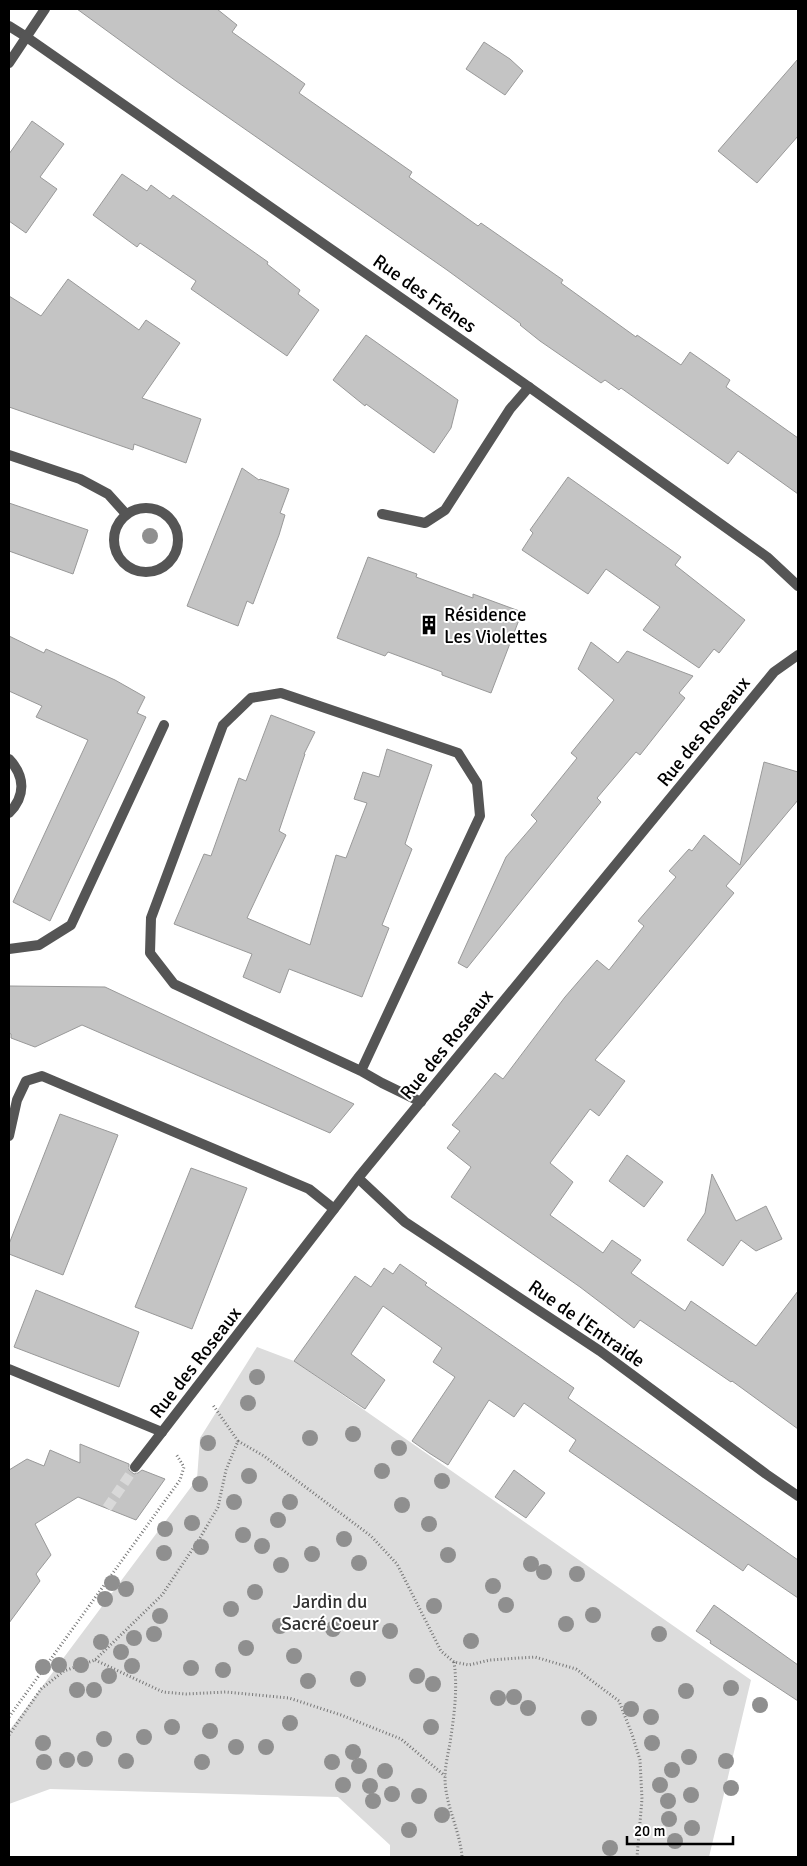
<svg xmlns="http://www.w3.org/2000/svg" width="807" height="1866" font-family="Signika,sans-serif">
	<rect width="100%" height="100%" fill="#fff"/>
	<path fill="#dcdcdc" d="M257,1347L294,1361L751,1680L709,1857H390V1845L338,1797L50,1789L9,1804V1731L197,1479L200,1438Z"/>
	<path fill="#c4c4c4" stroke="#999" d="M77,9H217L237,25L232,32L305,84L299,93L412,172L409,177L478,226L481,223L563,280L561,283L636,337L637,335L681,365L690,352L730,380L726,387L798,438V494L738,451L728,464L621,388L619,390L605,380L601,383L540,341L520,325L521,324L447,270L176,81Z
		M484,42L510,59L523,71L505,95L466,69Z
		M798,59V136L757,183L718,151Z
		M32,121L64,144L40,177L57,189L26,233L9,221V154Z
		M122,174L147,191L151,185L170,199L173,195L268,262L267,264L300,290L298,294L319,310L287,356L191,289L196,281L140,243L137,247L93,215Z
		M68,279L139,330L146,320L180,343L142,398L201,419L186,463L134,444L133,450L9,407V296L41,316Z
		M366,335L458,400L451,428L434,453L366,404L365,406L333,380Z
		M242,468L259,480L260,479L289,489L280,513L285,515L279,535L253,604L247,601L238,626L187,606Z
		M568,477L681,557L675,565L745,620L719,653L714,649L699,668L643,630L660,607L606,569L588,594L522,550L533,533L530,530Z
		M9,503L88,530L73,574L9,551Z
		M368,557L417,574L416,577L473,598V594L522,612L491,693L442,675V672L388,652L385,656L337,638Z
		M9,636L44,653L46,649L115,680L145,697L137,713L146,717L50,921L13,902L88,740L36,717L42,706L9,691Z
		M591,642L618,663L627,651L693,676L679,693L685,698L640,755L636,752L597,798L601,802L467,968L458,963L506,857L537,821L531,815L577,758L571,753L614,700L578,669Z
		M271,715L315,732L304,754H305L279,831L286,835L247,918L310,945L336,855L346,858L367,803L354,799L363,772L379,777L387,749L432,765L405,844L412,849L382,925L389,928L362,997L289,969L280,993L243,977L252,954L174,924L204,854L211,856L239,778L246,781Z
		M764,762L798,772V800L726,886L734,893L595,1060L625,1081L599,1116L590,1109L550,1163L573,1182L550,1215L603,1253L612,1240L641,1260L631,1273L685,1311L691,1301L756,1346L798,1291V1429L732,1381L731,1382L640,1320L634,1328L580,1287L451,1197L471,1167L447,1148L460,1131L452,1125L495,1073L503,1079L565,997L597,960L609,970L644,926L638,921L676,877L669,871L689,849L692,851L704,835L740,865Z
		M9,986L105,987L354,1104L330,1133L82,1025L35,1047L11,1038V1034L9,1033Z
		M60,1114L118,1135L63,1275L9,1254V1244Z
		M627,1155L663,1182L644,1207L609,1181Z
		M191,1168L247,1188L192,1329L135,1307Z
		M712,1174L736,1221L766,1206L782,1239L756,1251L741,1240L723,1266L687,1240L705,1213Z
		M400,1264L427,1283L425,1285L574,1388L568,1398L798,1560V1598L748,1564L743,1571L569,1451L576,1440L524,1403L514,1417L489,1400L448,1465L429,1453L412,1441L455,1377L433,1362L442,1348L383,1306L351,1354L385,1380L365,1409L294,1361L355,1276L371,1287L384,1268L393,1274Z
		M36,1290L139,1332L119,1387L14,1347Z
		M80,1444L129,1464V1470L134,1474L138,1473L142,1470L165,1479L136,1520L78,1497L35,1524L51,1555L36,1574L40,1581L9,1623V1470L27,1459L44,1466L50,1450L80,1463Z
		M514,1470L545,1493L526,1518L495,1497Z
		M714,1605L798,1665V1701L710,1643L711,1641L696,1631Z"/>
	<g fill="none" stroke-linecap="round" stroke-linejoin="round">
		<path stroke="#d9d9d9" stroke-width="10" stroke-dasharray="10 5" stroke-linecap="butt" d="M107,1508L135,1467"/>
		<path stroke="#777" stroke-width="3" stroke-dasharray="1 2.5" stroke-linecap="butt" d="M238,1441L264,1456L371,1536L397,1564L441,1651L454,1662L469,1665L490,1660L535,1657L576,1669L619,1701L632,1734L640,1760L642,1799L637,1857
			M95,1660L163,1692L186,1694L226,1692L289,1698L341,1715L401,1739L445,1776
			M454,1662C458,1689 454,1716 450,1743C448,1754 445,1766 445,1778C445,1805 460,1830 462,1857
			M9,1717L180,1480L184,1467L176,1454
			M9,1735L41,1689L64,1671L95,1660L162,1595L200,1538L218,1507L226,1470L238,1441L213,1405"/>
		<path stroke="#555" stroke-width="10" d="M9,26L25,36
			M382,514L425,523L445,510L510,409L529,387
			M9,949L39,945L71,925L164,725
			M361,1071L480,816L477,783L458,753L281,693L251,698L223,725L151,918L150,953L174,984L361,1071L382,1083L421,1102
			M9,1136L17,1100L26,1081L42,1076L309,1189L334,1209
			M9,1369L162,1432"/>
		<path stroke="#555" stroke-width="10" d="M25,36L529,387L767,557L798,586
			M9,63L45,9
			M9,455L80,479L108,494L126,514
			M114 540a32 32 0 1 1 64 0a32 32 0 1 1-64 0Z
			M9,759C25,776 26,796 9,813
			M358,1178L405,1222L600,1351L766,1474L798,1496
			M135,1467L358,1178L774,672L798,655"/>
	</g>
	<g fill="#8f8f8f">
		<circle cx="150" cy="536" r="8"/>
		<circle cx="257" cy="1377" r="8"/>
		<circle cx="248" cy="1403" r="8"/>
		<circle cx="353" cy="1434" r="8"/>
		<circle cx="310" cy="1438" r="8"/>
		<circle cx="208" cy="1443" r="8"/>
		<circle cx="399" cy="1448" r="8"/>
		<circle cx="382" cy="1471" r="8"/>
		<circle cx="249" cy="1476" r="8"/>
		<circle cx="442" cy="1481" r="8"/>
		<circle cx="200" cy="1484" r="8"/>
		<circle cx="234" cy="1502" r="8"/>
		<circle cx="290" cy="1502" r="8"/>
		<circle cx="402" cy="1505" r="8"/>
		<circle cx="278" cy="1520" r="8"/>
		<circle cx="192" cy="1523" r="8"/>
		<circle cx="429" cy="1524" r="8"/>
		<circle cx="165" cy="1529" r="8"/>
		<circle cx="243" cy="1535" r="8"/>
		<circle cx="344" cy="1539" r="8"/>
		<circle cx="262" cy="1546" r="8"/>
		<circle cx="201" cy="1547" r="8"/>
		<circle cx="164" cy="1553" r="8"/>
		<circle cx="312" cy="1554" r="8"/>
		<circle cx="448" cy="1555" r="8"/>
		<circle cx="359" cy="1563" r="8"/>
		<circle cx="531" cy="1564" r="8"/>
		<circle cx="281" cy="1565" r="8"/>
		<circle cx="544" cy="1572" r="8"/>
		<circle cx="577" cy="1574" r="8"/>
		<circle cx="112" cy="1583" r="8"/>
		<circle cx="493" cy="1586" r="8"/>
		<circle cx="126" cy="1589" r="8"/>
		<circle cx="255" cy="1592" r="8"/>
		<circle cx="105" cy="1599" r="8"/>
		<circle cx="506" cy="1605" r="8"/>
		<circle cx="434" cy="1606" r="8"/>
		<circle cx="231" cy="1609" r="8"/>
		<circle cx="593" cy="1615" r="8"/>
		<circle cx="160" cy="1616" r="8"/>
		<circle cx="566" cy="1624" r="8"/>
		<circle cx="280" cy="1626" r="8"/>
		<circle cx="333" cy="1629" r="8"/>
		<circle cx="390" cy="1631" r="8"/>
		<circle cx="154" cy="1634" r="8"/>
		<circle cx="659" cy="1634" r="8"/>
		<circle cx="134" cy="1638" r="8"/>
		<circle cx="471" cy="1641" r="8"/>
		<circle cx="101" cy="1642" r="8"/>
		<circle cx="246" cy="1648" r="8"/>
		<circle cx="121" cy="1652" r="8"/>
		<circle cx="294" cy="1656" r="8"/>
		<circle cx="59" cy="1665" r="8"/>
		<circle cx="81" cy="1665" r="8"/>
		<circle cx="132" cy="1666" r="8"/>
		<circle cx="43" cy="1667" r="8"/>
		<circle cx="191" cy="1668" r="8"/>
		<circle cx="223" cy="1670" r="8"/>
		<circle cx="109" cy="1676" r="8"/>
		<circle cx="417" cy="1676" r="8"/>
		<circle cx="358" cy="1679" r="8"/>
		<circle cx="308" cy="1681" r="8"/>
		<circle cx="433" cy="1684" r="8"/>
		<circle cx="731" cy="1688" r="8"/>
		<circle cx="77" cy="1690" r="8"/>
		<circle cx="94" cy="1690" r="8"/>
		<circle cx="686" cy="1691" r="8"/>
		<circle cx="514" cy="1697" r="8"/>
		<circle cx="498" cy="1698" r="8"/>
		<circle cx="760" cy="1705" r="8"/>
		<circle cx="528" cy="1708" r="8"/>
		<circle cx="631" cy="1709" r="8"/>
		<circle cx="651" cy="1717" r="8"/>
		<circle cx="589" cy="1718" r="8"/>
		<circle cx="290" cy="1723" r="8"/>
		<circle cx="172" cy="1727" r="8"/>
		<circle cx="431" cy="1727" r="8"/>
		<circle cx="210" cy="1731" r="8"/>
		<circle cx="144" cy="1737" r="8"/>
		<circle cx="104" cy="1739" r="8"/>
		<circle cx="43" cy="1743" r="8"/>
		<circle cx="652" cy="1743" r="8"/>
		<circle cx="236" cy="1747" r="8"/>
		<circle cx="266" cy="1747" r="8"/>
		<circle cx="353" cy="1752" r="8"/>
		<circle cx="689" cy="1757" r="8"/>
		<circle cx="85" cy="1759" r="8"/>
		<circle cx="67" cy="1760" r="8"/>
		<circle cx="126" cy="1761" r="8"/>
		<circle cx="726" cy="1761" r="8"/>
		<circle cx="44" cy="1762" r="8"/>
		<circle cx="202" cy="1762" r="8"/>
		<circle cx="332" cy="1762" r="8"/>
		<circle cx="359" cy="1766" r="8"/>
		<circle cx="672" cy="1770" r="8"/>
		<circle cx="385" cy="1771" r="8"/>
		<circle cx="343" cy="1785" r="8"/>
		<circle cx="660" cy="1785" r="8"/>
		<circle cx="370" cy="1786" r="8"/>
		<circle cx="731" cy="1788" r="8"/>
		<circle cx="392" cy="1794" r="8"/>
		<circle cx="691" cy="1795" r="8"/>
		<circle cx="419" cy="1796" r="8"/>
		<circle cx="373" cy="1801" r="8"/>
		<circle cx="668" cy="1801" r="8"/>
		<circle cx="442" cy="1815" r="8"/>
		<circle cx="669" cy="1819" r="8"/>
		<circle cx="692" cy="1828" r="8"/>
		<circle cx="409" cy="1830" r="8"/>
		<circle cx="675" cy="1841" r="8"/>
		<circle cx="610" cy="1848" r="8"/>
	</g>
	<defs>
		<symbol id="building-bare" viewBox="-9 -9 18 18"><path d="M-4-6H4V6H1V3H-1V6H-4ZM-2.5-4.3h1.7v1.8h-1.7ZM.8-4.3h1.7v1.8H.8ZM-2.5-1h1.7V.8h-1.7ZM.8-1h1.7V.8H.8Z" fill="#000" stroke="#fff" stroke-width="2.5" paint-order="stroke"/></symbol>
	</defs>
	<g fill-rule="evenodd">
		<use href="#building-bare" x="415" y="611" width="28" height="28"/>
	</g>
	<g text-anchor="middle" stroke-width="4" stroke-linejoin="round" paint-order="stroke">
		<g font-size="19" fill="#000" stroke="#fff">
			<text transform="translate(425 293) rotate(35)" y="7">Rue des Frênes</text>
			<text transform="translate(703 731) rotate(-51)" y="7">Rue des Roseaux</text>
			<text transform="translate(446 1044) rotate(-51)" y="7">Rue des Roseaux</text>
			<text transform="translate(587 1323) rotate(35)" y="7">Rue de l'Entraide</text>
			<text transform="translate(195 1362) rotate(-52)" y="7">Rue des Roseaux</text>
		</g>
		<g font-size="19" fill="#000" stroke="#fff" text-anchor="start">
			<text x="444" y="621">Résidence<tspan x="444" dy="22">Les Violettes</tspan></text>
		</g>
		<g font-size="19" fill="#333" stroke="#fff">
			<text x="330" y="1608">Jardin du<tspan x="330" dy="22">Sacré Coeur</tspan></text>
		</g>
	</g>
	<rect width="807" height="1866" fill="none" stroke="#000000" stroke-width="20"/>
	<path d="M627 1836v8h106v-8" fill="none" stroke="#000000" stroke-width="2.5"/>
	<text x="634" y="1836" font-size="15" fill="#000000" stroke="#ffffff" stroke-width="4" paint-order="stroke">20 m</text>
</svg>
